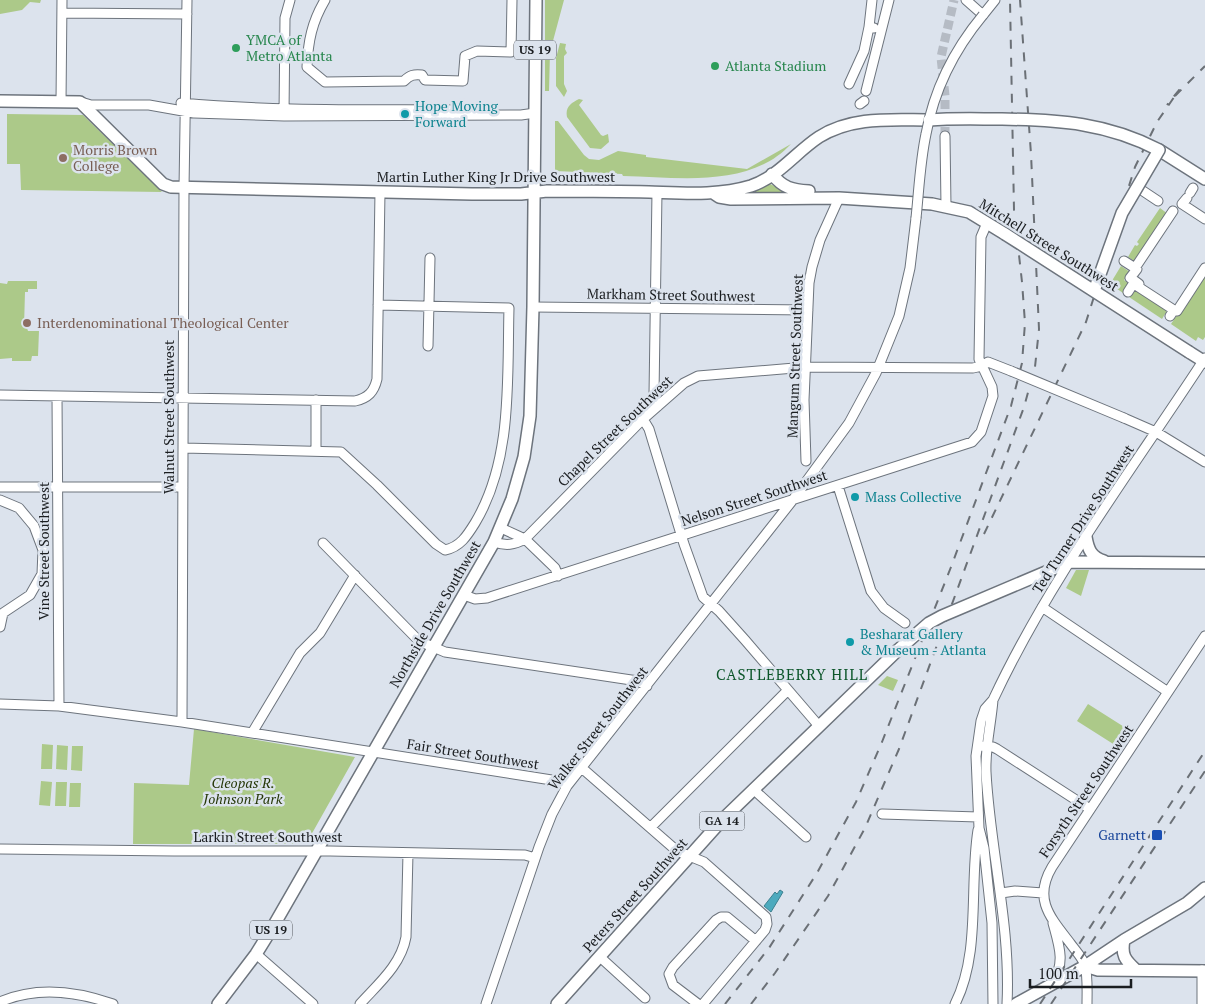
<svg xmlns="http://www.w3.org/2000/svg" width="1205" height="1004" font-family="'PT Serif',serif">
	<rect width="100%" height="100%" fill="#dce3ed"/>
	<path fill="#acc989" d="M0,0H41L40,3L30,2L22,10L0,14Z
		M545,0H564L550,52L549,91H545Z
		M560,43L566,44L565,49L567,53L564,56V84L567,91L564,97L556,86V58Z
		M579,99L583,100L579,105L601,135L603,136L608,134L609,142L601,149L590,148L567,117C565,107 571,103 579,99Z
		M7,114L83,115L162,192L21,190L20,164H7Z
		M555,121H558L584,155L589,159L599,160L618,151L646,155V157L747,169L791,144C749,189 679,177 623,176L622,174L555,171Z
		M770,184L785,191L784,193L746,194Z
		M1160,208L1168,214L1136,262L1128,257L1135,245L1137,246L1139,244L1137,242Z
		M1121,266L1130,272L1124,280L1129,284L1123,293L1110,284Z
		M1205,273V337L1203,340L1198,337L1196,341L1171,324Z
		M8,281H37V289H28V292H25L24,327L27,328L28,331H39L38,356H32L31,361H12V358L0,359V283L7,284Z
		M1135,287L1168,309L1162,319L1129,297Z
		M1076,570H1089L1081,596L1066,588Z
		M887,676L898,680L893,691L878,685Z
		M1088,704L1129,730L1118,747L1077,721Z
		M194,729L355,757L306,844H133L134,783L189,785Z
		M42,744L53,745L52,769H41Z
		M57,745L68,746L67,770L56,769Z
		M72,746H83L82,771L71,770Z
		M41,781L52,782L50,806L39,805Z
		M56,782H67L66,806H55Z
		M70,783H81L80,807H69Z"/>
	<path fill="#4caabe" stroke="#3d808f" d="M780,890L783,892L771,912L764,906L775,892L777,894Z"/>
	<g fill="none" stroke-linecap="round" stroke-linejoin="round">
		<path stroke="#b5bbc4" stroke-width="9" stroke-dasharray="9 4.5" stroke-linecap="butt" d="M945,136V96L941,57L954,0"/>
		<defs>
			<path id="minor" d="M325,0C312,22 308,41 307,67L325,82L404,81C410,75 414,74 422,75L425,80L463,81L465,56L477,51L511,52L512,0
				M872,0L869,27L874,28
				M966,0L983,15L995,0
				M62,13L187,14
				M849,84L864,51L869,27
				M866,91L889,0
				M61,102L62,0
				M81,102L91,105H149L194,113L284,116L521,115L535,113
				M181,103C280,112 379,109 478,110
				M860,104L864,101
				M284,114L285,18L290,0
				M945,136L946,206
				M1143,191L1158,201
				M657,192L654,395L658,406
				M1190,193L1193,188
				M1187,198L1182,204L1205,219
				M1124,261L1135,268L1173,211
				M1135,281L1139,284L1137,286L1174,310L1170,316
				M1128,292L1135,281L1130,278L1137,269L1135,268
				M533,307L808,310
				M1174,310L1177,311L1205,268
				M428,346L430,258
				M0,395L355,401C368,398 374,392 377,379L380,192
				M57,396L59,706
				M1124,418L1156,432L1205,462
				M643,419L649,429L684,544L703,597L719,611L745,640L819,726
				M183,448L341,452L377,485L436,544L445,550C460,547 467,536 475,523C513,460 507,379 509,308L378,305
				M316,451V400
				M806,461L804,400L809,283L812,267L820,240L839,198
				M838,486L871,591L884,608L905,623
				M0,487H183
				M0,500L19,508L34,526L43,550L42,574L30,595L3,613L0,627
				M501,528L525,539L555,568L558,576
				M494,542C506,546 514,545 525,539L643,419L684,383L698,376L806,367L973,368L982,366L988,362L1011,371
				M323,543L419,641L445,652L638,681L647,686
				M464,595L475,599L487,598L972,442L981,432L993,396L992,387L979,359L981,237L987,223
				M1042,607L1168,692
				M993,700C991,725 985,747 986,772C990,850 1011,926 1007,1004
				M0,704L59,706L182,722L558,781L567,786
				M182,722L184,188L187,0
				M252,733L300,653L320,633L355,575
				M981,746L993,747L997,749L1090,809
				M583,769L677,851L704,862L766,917L767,924L765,930L703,1004
				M753,789L806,837
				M882,814L978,817
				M651,827L788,690
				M0,849L174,851H330L525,855L535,858
				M1001,893L1015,891L1043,893
				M256,954L313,1004
				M600,957L645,998
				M1052,983C1066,964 1059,945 1053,923
				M0,1002C36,986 76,991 113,1004
				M360,1004C378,984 401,965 406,937L408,853
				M486,1004L539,847L552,814L567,786L792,501L849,423L876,373L899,316L910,268L916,218
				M698,1004L673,985L669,974L673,967L716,920L721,917H727L756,941
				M955,1004C981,953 969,886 978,830
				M993,1004L992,923L984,848L979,828L976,756L981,721L985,709L993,700C1050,578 1132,470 1205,358
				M1087,1004C1087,992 1088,977 1085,965C1082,957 1075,950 1070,943C1050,917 1033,899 1052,867L1205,636
				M1202,1004V970"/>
			<path id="major" d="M0,101L80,102L163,184L171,187L472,194H521L547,191C581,191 615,191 649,192C683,193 718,196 751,186C778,177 796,152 819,137C852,116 891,120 929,120
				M1159,150L1205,179
				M772,174C783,188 792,190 809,191
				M713,193L719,197L731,199L839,198L932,204L969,212L1005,234
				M1189,352L1205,362
				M1086,537C1088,549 1091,557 1104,561
				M1053,569L1070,562L1205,563
				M1124,940C1121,955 1125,960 1136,970
				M1085,966L1098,970L1205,971
				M218,1004L256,954L274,925L494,542L512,499L524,457L530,416L533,307L536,0
				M557,1004L723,819L898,650
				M1016,1004L1085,966L1124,940L1187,903L1205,888"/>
		</defs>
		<use href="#minor" stroke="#6d747d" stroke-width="11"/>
		<use href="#major" stroke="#6d747d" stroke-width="14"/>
		<use href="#minor" stroke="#fff" stroke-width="9"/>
		<use href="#major" stroke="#fff" stroke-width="11"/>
		<path stroke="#6b7076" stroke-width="2" stroke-dasharray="9 9" stroke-linecap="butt" d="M1175,96L1205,66
			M984,534L1086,322L1135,167L1157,122L1179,90L1167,105
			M725,1004L769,948L817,873L856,802L882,742L951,567L1011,406L1022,363L1025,323L1022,282L1014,210L1010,0
			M751,1004L775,973L828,896L865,828L899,749L1024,407L1035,367L1039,329L1031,154L1020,0
			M1040,1004L1205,751
			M1051,1004L1205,771"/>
		<defs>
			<path id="minor-bridge" d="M916,218C919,190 920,162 926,134C934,90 954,50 983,15
				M1011,371L1124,418"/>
			<path id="major-bridge" d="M929,120C954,118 978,119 1002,119C1060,120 1107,123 1159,150L1122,213L1094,291
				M1005,234L1189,352
				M898,650L929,623L942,616L1053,569"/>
		</defs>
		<use href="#minor-bridge" stroke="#6d747d" stroke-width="11" stroke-linecap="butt"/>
		<use href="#major-bridge" stroke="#6d747d" stroke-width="14" stroke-linecap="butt"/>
		<use href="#minor-bridge" stroke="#fff" stroke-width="9"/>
		<use href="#major-bridge" stroke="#fff" stroke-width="11"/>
	</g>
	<g fill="#2e9e5b" stroke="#dce3ed" stroke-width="2">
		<circle cx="236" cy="48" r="5"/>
		<circle cx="715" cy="66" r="5"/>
	</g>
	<g fill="#0f9aa8" stroke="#dce3ed" stroke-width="2">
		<circle cx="405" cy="114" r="5"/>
		<circle cx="855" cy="497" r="5"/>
		<circle cx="850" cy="642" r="5"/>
	</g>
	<g fill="#8d6e63" stroke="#dce3ed" stroke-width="2">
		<circle cx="63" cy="158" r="5"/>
		<circle cx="27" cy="323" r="5"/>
	</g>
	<rect fill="#1a4fb4" stroke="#dce3ed" stroke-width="2" x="1151" y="829" width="12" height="12" rx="2.5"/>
	<g text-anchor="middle" stroke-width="5" stroke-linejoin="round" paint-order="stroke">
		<g fill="#dce3ed" stroke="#54585e" stroke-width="1">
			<rect x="514" y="40.5" width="42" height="19" rx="4"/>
			<rect x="699.5" y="811.5" width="45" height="19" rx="4"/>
			<rect x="250" y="920.5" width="42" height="19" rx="4"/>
		</g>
		<g font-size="12" font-weight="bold" fill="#1a1d20">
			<text x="535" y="54">US 19</text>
			<text x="722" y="825">GA 14</text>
			<text x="271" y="934">US 19</text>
		</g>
		<g font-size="14" fill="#27864d" stroke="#dce3ed" text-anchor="start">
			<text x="246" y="45">YMCA of<tspan x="246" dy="16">Metro Atlanta</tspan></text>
			<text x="725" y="71">Atlanta Stadium</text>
		</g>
		<g font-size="14" fill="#0d838f" stroke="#dce3ed" text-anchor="start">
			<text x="415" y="111">Hope Moving<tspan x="415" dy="16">Forward</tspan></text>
			<text x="865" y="502">Mass Collective</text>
			<text x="860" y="639">Besharat Gallery<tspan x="860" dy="16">&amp; Museum - Atlanta</tspan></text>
		</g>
		<g font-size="14" fill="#785e54" stroke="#dce3ed" text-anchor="start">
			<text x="73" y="155">Morris Brown<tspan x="73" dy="16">College</tspan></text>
			<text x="37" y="328">Interdenominational Theological Center</text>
		</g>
		<g font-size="14" fill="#1a1d20" stroke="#dce3ed">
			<text x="496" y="182">Martin Luther King Jr Drive Southwest</text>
			<text transform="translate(1049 245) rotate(32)" y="5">Mitchell Street Southwest</text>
			<text transform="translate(671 295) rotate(1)" y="5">Markham Street Southwest</text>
			<text transform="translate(795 356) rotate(-88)" y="5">Mangum Street Southwest</text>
			<text transform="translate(169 417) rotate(-90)" y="5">Walnut Street Southwest</text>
			<text transform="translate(615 431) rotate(-44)" y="5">Chapel Street Southwest</text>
			<text transform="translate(754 498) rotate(-18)" y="5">Nelson Street Southwest</text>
			<text transform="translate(1083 519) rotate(-57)" y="5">Ted Turner Drive Southwest</text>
			<text transform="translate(44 551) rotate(-90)" y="5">Vine Street Southwest</text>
			<text transform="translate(435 614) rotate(-60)" y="5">Northside Drive Southwest</text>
			<text transform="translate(598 728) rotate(-52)" y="5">Walker Street Southwest</text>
			<text transform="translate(473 754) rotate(9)" y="5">Fair Street Southwest</text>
			<text transform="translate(1086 791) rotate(-56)" y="5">Forsyth Street Southwest</text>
			<text x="268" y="842">Larkin Street Southwest</text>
			<text transform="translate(635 895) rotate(-48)" y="5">Peters Street Southwest</text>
		</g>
		<g font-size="14" font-style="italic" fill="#263808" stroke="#dce3ed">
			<text x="243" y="788">Cleopas R.<tspan x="243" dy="16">Johnson Park</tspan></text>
		</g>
		<g font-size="14" fill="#164399" stroke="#dce3ed" text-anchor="end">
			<text x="1146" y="840">Garnett</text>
		</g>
		<g font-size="15" letter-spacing="1" fill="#0c562a" stroke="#dce3ed">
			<text x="792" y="680">CASTLEBERRY HILL</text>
		</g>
	</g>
	<path d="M1030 979v8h101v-8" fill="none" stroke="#1a1d20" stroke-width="2.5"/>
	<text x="1038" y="979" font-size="15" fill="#1a1d20" stroke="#dce3ed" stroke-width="4" paint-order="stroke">100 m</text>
</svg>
